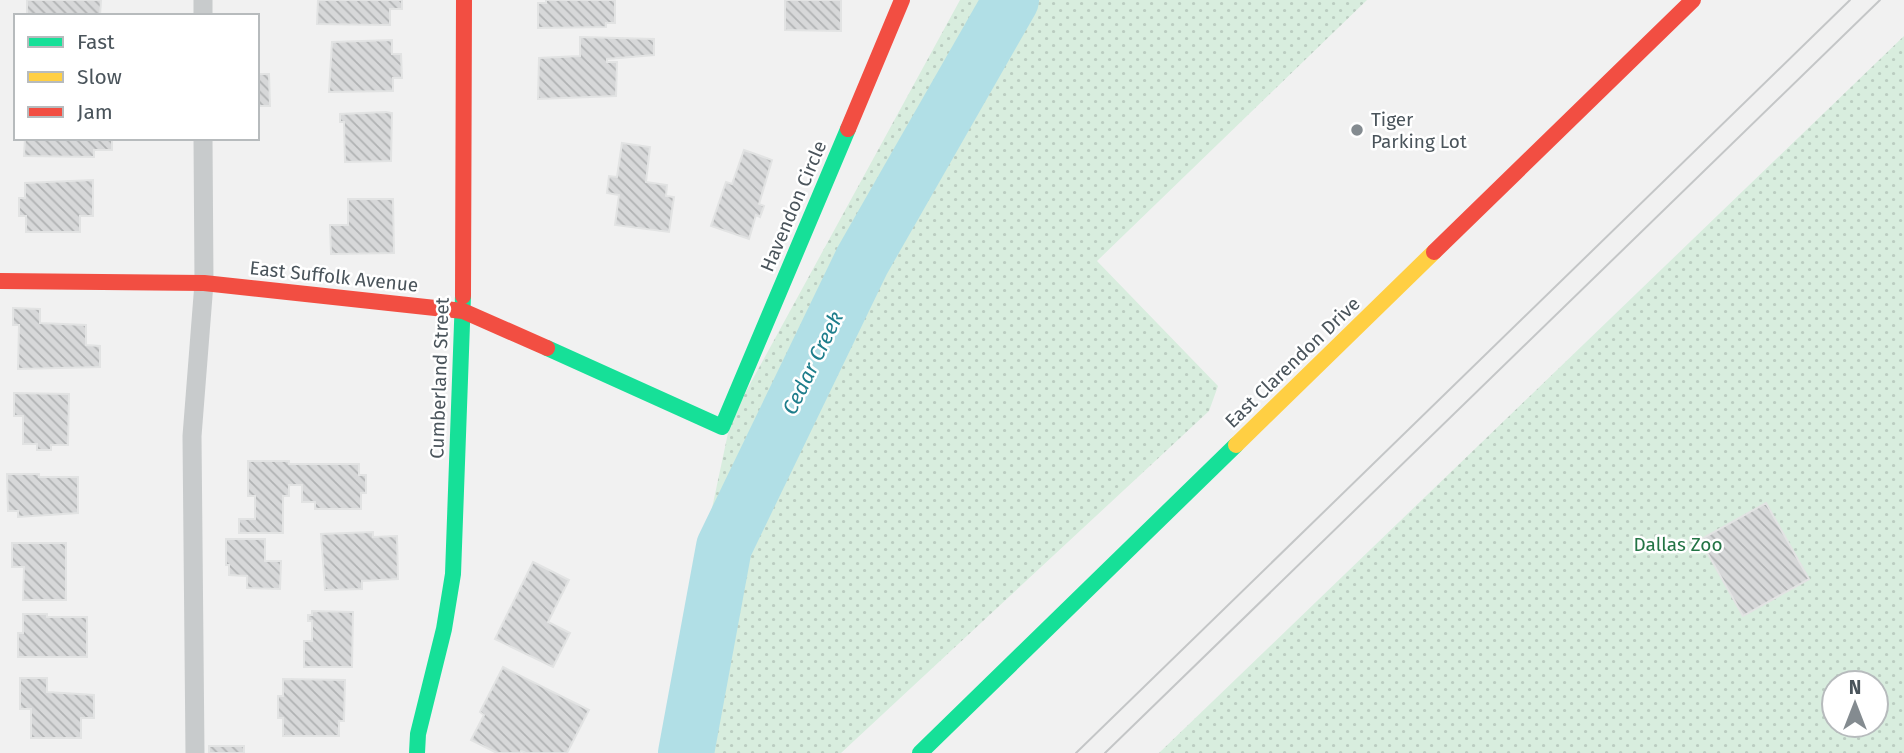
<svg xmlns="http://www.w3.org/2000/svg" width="1904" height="753" font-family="'Fira Sans',sans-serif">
	<defs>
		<pattern id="park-dots" width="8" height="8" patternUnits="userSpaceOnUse" patternTransform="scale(1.75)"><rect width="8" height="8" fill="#d8edde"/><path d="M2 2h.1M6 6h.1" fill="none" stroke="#bbcdc1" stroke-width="1.8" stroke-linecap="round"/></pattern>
		<pattern id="building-back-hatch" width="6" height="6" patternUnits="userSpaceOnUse" patternTransform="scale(1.75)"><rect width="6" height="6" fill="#d7d8d9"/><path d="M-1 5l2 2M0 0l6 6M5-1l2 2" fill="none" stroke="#b0b2b3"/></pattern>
	</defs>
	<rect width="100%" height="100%" fill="#f1f1f1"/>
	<path fill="url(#park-dots)" fill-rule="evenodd" d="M960,0H1367L1097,261L1218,386L1209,411L841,753H660L731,419Z
		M1904,36V753H1159ZM1834,683H1876V725H1834Z"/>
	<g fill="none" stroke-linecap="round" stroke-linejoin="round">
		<path stroke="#b1dfe6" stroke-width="56" d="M686,753L724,547L862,261L1011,0"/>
	</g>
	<path fill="url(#building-back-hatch)" stroke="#e2e3e3" stroke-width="2" d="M27,0H101L100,16H27Z
		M318,0H402V9H390V25L317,24Z
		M546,0H615V23H606V27L538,28V3H546Z
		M785,0H841V31L785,30Z
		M580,37L654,39V55L607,59V62H617L616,96L538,99L539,58L580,56Z
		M392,40V54H401L402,78H393V91L329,92L332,42Z
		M257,74H269L270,106H257Z
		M386,112L392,113L391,161L345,162L344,122H340V114Z
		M25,138H112V150H94V157L24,156Z
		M622,143L650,147L646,182L667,185L666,196L674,197L669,232L615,225L619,195L607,193L609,176L617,177Z
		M744,150L772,160L759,204L764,206L760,217L756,215L749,239L711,226L726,182L732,184Z
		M93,180V216H80V232H26V216H19V198H25V183Z
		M348,199H393L394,253L331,254L330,225H348Z
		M13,308L40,309V323L86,325V345L100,346V367L18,369L19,325H13Z
		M14,393L69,394L68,445H51V450H37V444H23V416H14Z
		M248,461H289V464H359V475H366V493H361V509H315V502H302V485H289V496H283V533H239V519H255V496H248Z
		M7,474H39V477H78V513L18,517V511H8Z
		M1766,503L1809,579L1743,616L1700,540Z
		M373,532V537L397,536L398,579L362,581V589L325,590L321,534Z
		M226,539H265V561H281L280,589L247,588V576L229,575V565H226Z
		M12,543H66V600H23L24,567H12Z
		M533,562L569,580L548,622L570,633L553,667L495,639Z
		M312,611L353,612L352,667H304V641H312V621H308V615H312Z
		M23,614H47V617H87V657H18V633H23Z
		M503,667L589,710L567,753H526L521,751L520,753H497L471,740L484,715L480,712Z
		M20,678H47V692L94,695V718H81V738H31V709H20Z
		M283,679L345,680L344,721H339V736H283V718H278V696H283Z
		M209,746H244V753H209Z"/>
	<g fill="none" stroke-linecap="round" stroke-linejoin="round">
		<path stroke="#c8cbcc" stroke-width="19" d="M203,0V16
			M195,753L192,436L204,283L203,138"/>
		<path stroke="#16e098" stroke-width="16" d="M547,348L722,427L848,129
			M417,753L418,734L444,629L453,574L463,296
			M920,753L1236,445"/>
		<path stroke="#ffcf43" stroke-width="16" d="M1236,445L1434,252"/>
		<path stroke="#f24e42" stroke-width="16" d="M848,129L902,0
			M1434,252L1693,0
			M0,281L204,283L463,311L547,348
			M463,296L464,0"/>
		<path stroke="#c4c6c7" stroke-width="2" d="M1076,753L1850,0
			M1105,753L1880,0"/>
	</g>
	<circle fill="#848b90" stroke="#fff" stroke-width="2.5" cx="1357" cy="130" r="7"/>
	<g text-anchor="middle" stroke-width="5" stroke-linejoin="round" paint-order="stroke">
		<g font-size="19" fill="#4a545b" stroke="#fff" text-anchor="start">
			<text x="1371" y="126">Tiger<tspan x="1371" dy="22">Parking Lot</tspan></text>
		</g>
		<g font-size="19" fill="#4a545b" stroke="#fff">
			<text transform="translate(793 206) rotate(-67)" y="7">Havendon Circle</text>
			<text transform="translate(334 276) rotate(6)" y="7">East Suffolk Avenue</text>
			<text transform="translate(1292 362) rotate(-44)" y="7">East Clarendon Drive</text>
			<text transform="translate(439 378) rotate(-88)" y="7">Cumberland Street</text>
		</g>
		<g font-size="19" fill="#237445" stroke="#fff">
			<text x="1678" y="551">Dallas Zoo</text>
		</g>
		<g font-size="21" font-style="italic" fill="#1d7d8b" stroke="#fff">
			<text transform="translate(813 363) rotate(-64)" y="7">Cedar Creek</text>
		</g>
	</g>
	<rect x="14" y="14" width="245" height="126" fill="#ffffff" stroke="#b7bbbd" stroke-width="2"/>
	<rect x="28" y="37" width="35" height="10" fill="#16e098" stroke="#b7bbbd" stroke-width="2"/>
	<text x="77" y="49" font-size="21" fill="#4a545b">Fast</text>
	<rect x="28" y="72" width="35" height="10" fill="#ffcf43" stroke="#b7bbbd" stroke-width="2"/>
	<text x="77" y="84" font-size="21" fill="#4a545b">Slow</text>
	<rect x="28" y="107" width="35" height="10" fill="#f24e42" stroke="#b7bbbd" stroke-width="2"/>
	<text x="77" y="119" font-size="21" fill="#4a545b">Jam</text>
	<g transform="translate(1855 704)"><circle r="33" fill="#ffffff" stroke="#b7bbbd" stroke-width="2"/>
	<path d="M0-5L12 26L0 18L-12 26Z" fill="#848b90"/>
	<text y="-10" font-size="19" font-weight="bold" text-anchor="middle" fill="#4a545b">N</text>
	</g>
</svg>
